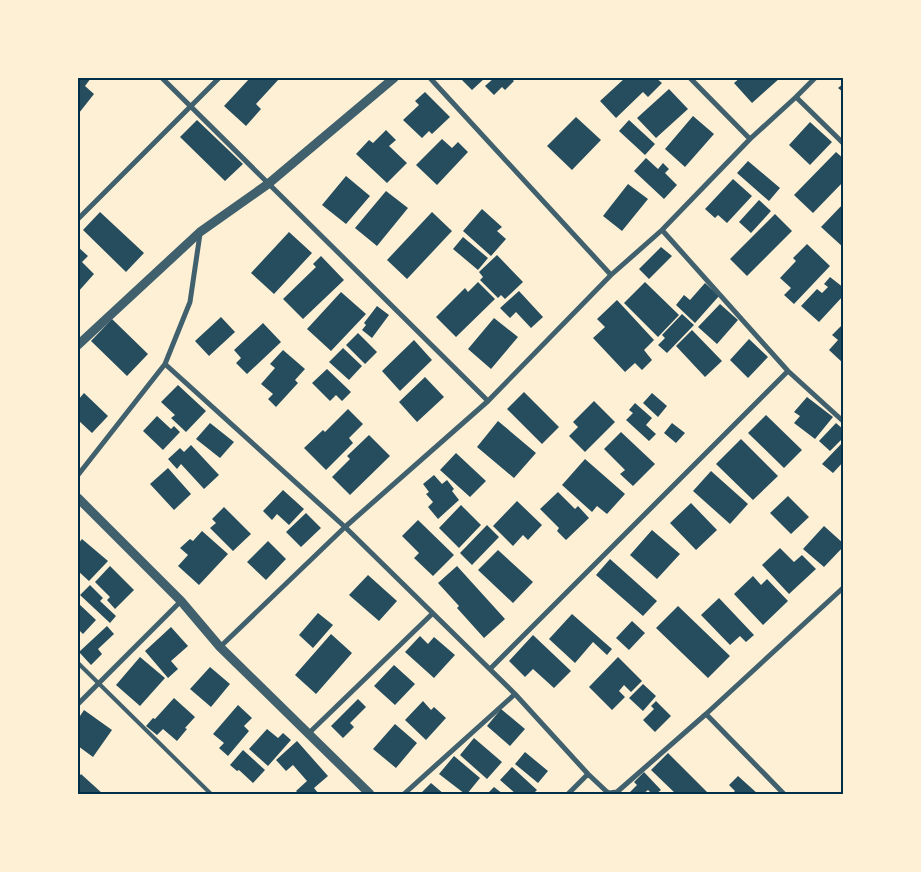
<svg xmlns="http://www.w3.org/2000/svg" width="921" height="872" font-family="Lato,sans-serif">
	<rect width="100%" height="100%" fill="#fdf0d5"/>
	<path fill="#264d5e" d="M78,78H91L85,86L94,94L79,113L78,112Z
		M250,78H277L279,79L256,104L261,109L246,126L224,106Z
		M460,78H485L472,90Z
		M494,78H511L514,81L505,90L502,87L494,95L485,86Z
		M625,78H656L662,83L648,97L643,92L616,118L600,101Z
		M740,78H780L752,103L734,83Z
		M844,83V93L838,88Z
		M669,89L688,109L656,138L637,118Z
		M425,92L450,117L432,134L429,131L422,138L403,120L419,105L415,101Z
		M693,116L714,134L685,167L665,149Z
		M576,117L601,140L572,170L547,146Z
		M197,120L243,164L225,181L180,137Z
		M629,120L655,144L645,155L619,131Z
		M810,122L832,142L810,165L789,145Z
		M386,130L396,140L389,146L407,163L387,183L356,154L369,140L373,143Z
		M442,139L452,148L458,142L468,152L437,185L416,165Z
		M836,152L844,159V181L813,213L794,195Z
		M646,158L658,169L663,163L669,169L665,173L677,185L664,199L634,171Z
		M748,161L780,188L769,201L737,173Z
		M346,176L370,196L346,224L322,205Z
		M733,179L752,196L727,223L718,215L715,218L705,209Z
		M628,184L648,199L622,231L603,216Z
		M386,191L408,208L377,246L355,228Z
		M759,200L771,211L751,233L739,222Z
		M844,203V248L821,227Z
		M482,209L502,227L497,231L506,239L491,256L463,231Z
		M100,212L144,253L126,272L83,230Z
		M432,212L452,231L407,279L387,260Z
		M775,214L792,231L747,276L730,259Z
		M289,232L312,253L274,294L251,273Z
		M463,237L488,258L478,270L453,249Z
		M807,244L830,266L794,304L784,295L791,288L780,278L796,261L793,258Z
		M78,247L88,256L82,262L94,274L78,292Z
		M661,247L672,256L649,279L639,269Z
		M497,255L523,282L505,299L501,295L498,298L480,280L483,277L479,272Z
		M321,256L344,280L303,319L283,299L316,267L313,264Z
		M830,277L844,288V295L819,322L801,306L817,289L822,293L828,287L824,284Z
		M478,282L495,299L456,337L436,317L465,288L468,292Z
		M645,282L679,315L658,337L624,303Z
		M705,283L719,296L695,323L676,305L684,295L690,300Z
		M519,291L543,317L531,328L516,312L510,318L500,308Z
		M341,292L366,314L331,351L307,329Z
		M617,300L654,340L644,350L652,360L642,370L635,363L625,372L593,338L605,327L597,319Z
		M720,304L738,320L717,344L698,327Z
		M377,306L389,315L372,338L362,330L366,325L364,323Z
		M682,314L694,325L667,353L658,345L665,338L662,335Z
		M221,317L235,332L209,356L195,341Z
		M494,318L518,337L491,369L468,349Z
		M112,319L148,354L127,376L91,341Z
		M263,323L281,342L247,374L236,363L241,358L234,350Z
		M844,323V364L829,350L838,340L832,335Z
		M692,330L722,361L705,377L676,346Z
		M358,333L377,352L365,364L346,345Z
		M749,339L768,357L748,378L730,360Z
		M414,340L432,360L400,391L382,371Z
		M343,348L362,366L349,380L329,362Z
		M283,350L305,369L295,380L298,383L276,407L268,399L273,394L261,384L275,368L270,364Z
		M327,369L351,392L342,401L336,395L330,401L312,383Z
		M425,377L444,397L417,422L399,402Z
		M178,385L206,411L186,432L171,418L175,415L161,402Z
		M524,392L559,427L542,444L507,409Z
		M84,393L108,416L92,433L78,420V400Z
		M652,393L667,406L658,417L643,403Z
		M807,397L833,417L815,439L794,423L800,416L794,412Z
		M594,401L615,422L585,452L569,436L578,427L573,422Z
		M635,403L652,418L646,425L656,434L649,441L626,420L633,413L629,410Z
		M348,409L363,424L349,438L353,443L326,470L304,448L323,430L325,432Z
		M766,415L802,450L784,468L748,433Z
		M157,416L171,429L174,426L180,432L163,450L143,431Z
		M498,421L536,453L514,478L477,447Z
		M210,423L234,442L220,458L196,439Z
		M672,423L685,433L676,443L664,433Z
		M836,423L844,430V437L830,451L819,441Z
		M621,432L655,464L633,486L620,474L625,470L604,449Z
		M369,435L390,456L350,495L332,477L350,459L347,456Z
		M741,439L778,476L753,500L716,464Z
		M844,441V461L833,473L822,464Z
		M191,445L219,475L204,489L181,464L177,469L168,459L180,448L184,452Z
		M456,453L486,481L470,497L440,470Z
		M585,459L625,494L607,514L597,506L592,512L562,485Z
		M168,468L191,494L174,510L150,484Z
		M711,471L748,504L730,524L693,491Z
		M434,475L442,484L447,480L454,489L452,491L459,500L438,519L428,507L433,502L426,494L429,492L423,484Z
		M283,490L304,509L289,525L277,514L272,520L263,511Z
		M558,492L575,509L578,506L589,518L566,540L557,531L559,528L540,509Z
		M788,496L809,517L791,534L770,513Z
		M517,501L542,525L528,540L523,535L513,546L493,526Z
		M691,503L717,530L696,550L670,523Z
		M461,505L481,525L459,548L439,528Z
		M224,507L251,534L233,551L210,528L216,523L212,519Z
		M306,513L321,528L301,547L286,532Z
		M418,520L454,555L433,576L414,558L419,553L402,536Z
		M487,525L499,537L472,565L460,553Z
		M824,526L844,544V546L824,567L803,549Z
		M652,530L680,554L657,579L630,555Z
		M202,531L228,554L199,585L178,566L188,555L180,548L190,539L193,541Z
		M82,539L108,561L89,581L78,571V544Z
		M268,541L286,559L266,580L247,562Z
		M780,548L794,562L802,555L816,569L789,594L762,565Z
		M498,550L533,582L513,603L478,570Z
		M610,559L657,601L643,616L596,575Z
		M110,566L134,590L115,609L107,600L110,597L95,582Z
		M457,566L505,619L484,638L457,608L459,606L438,583Z
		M368,575L397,601L379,621L349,595Z
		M753,576L761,585L767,579L788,601L763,625L734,594Z
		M90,585L103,598L100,601L116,616L110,623L80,595Z
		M719,598L754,635L746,642L740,636L730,645L701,615Z
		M78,603L96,620L83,634L78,629Z
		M678,606L730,656L708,678L656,628Z
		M318,613L333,625L313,648L299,635Z
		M572,614L612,649L607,655L593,642L575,663L549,639Z
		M632,621L645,633L629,650L616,638Z
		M107,626L114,634L98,649L102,654L91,665L79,652Z
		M171,627L188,646L171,661L178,669L168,678L145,651Z
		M331,634L352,653L316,694L295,675Z
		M533,635L571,671L554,688L533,669L525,677L509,661Z
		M420,636L428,644L434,637L455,655L434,678L405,652Z
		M140,657L165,678L140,706L116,685Z
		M618,657L642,681L631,692L624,685L619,691L625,697L612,710L589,687Z
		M394,665L415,684L395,705L374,686Z
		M210,667L230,684L211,707L190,689Z
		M643,684L656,696L643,711L629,698Z
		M174,698L195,717L185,728L187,729L177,741L163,729L157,735L146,726L153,718L155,719Z
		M358,699L366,707L350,723L354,727L343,738L331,726Z
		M423,701L431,710L434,707L446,718L426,740L405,720Z
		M656,701L671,716L655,732L643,720L654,709L651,706Z
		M238,705L252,718L244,726L249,731L228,756L219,748L224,743L213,734Z
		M501,709L525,729L510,746L487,726Z
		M84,710L112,730L93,757L78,746V719Z
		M395,724L417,743L396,768L373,749Z
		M267,729L278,738L283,733L291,740L268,766L249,749Z
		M474,738L502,762L487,779L460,755Z
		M297,741L328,776L314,788L319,794H299L296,791L307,781L293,765L286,771L276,760Z
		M243,750L265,770L253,783L239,770L237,771L230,765Z
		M525,752L548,771L538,783L515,764Z
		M668,753L707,792L704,794H676L651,770Z
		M454,756L480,778L467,794H465L439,774Z
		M512,767L537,790L533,794H516L500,780Z
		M644,772L661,790L656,794H652L648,790L643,794H628L637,785L634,782Z
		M81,774L103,794H78V778Z
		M738,776L758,794H732L735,791L729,785Z
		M431,783L444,794H420Z
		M494,787L503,794H487Z"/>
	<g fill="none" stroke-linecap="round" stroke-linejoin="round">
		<path stroke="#3f606c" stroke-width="4" d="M78,663L211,794"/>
		<path stroke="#3f606c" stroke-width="5" d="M162,78L488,401
			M430,78L611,275
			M690,78L750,139
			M796,97L844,144
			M78,219L219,78
			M662,230L788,371L844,422
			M165,364L345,527L515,694L588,774L606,791L609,793L617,792L706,714L844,587
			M78,475L165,364L190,302L200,234
			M220,647L345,527L488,401L611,275L662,230L750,139L796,97L815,78
			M490,669L788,371
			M78,704L181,601
			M706,714L784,794
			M308,734L432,614
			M404,794L515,694
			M568,794L588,774"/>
		<path stroke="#3f606c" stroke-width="9" d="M78,345L200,232L268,184L394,78
			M78,498L181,601L220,647L370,794"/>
	</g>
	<rect width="921" height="872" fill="none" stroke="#fdf0d5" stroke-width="158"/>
	<rect x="79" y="79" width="763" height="714" fill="none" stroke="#003049" stroke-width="2"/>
</svg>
